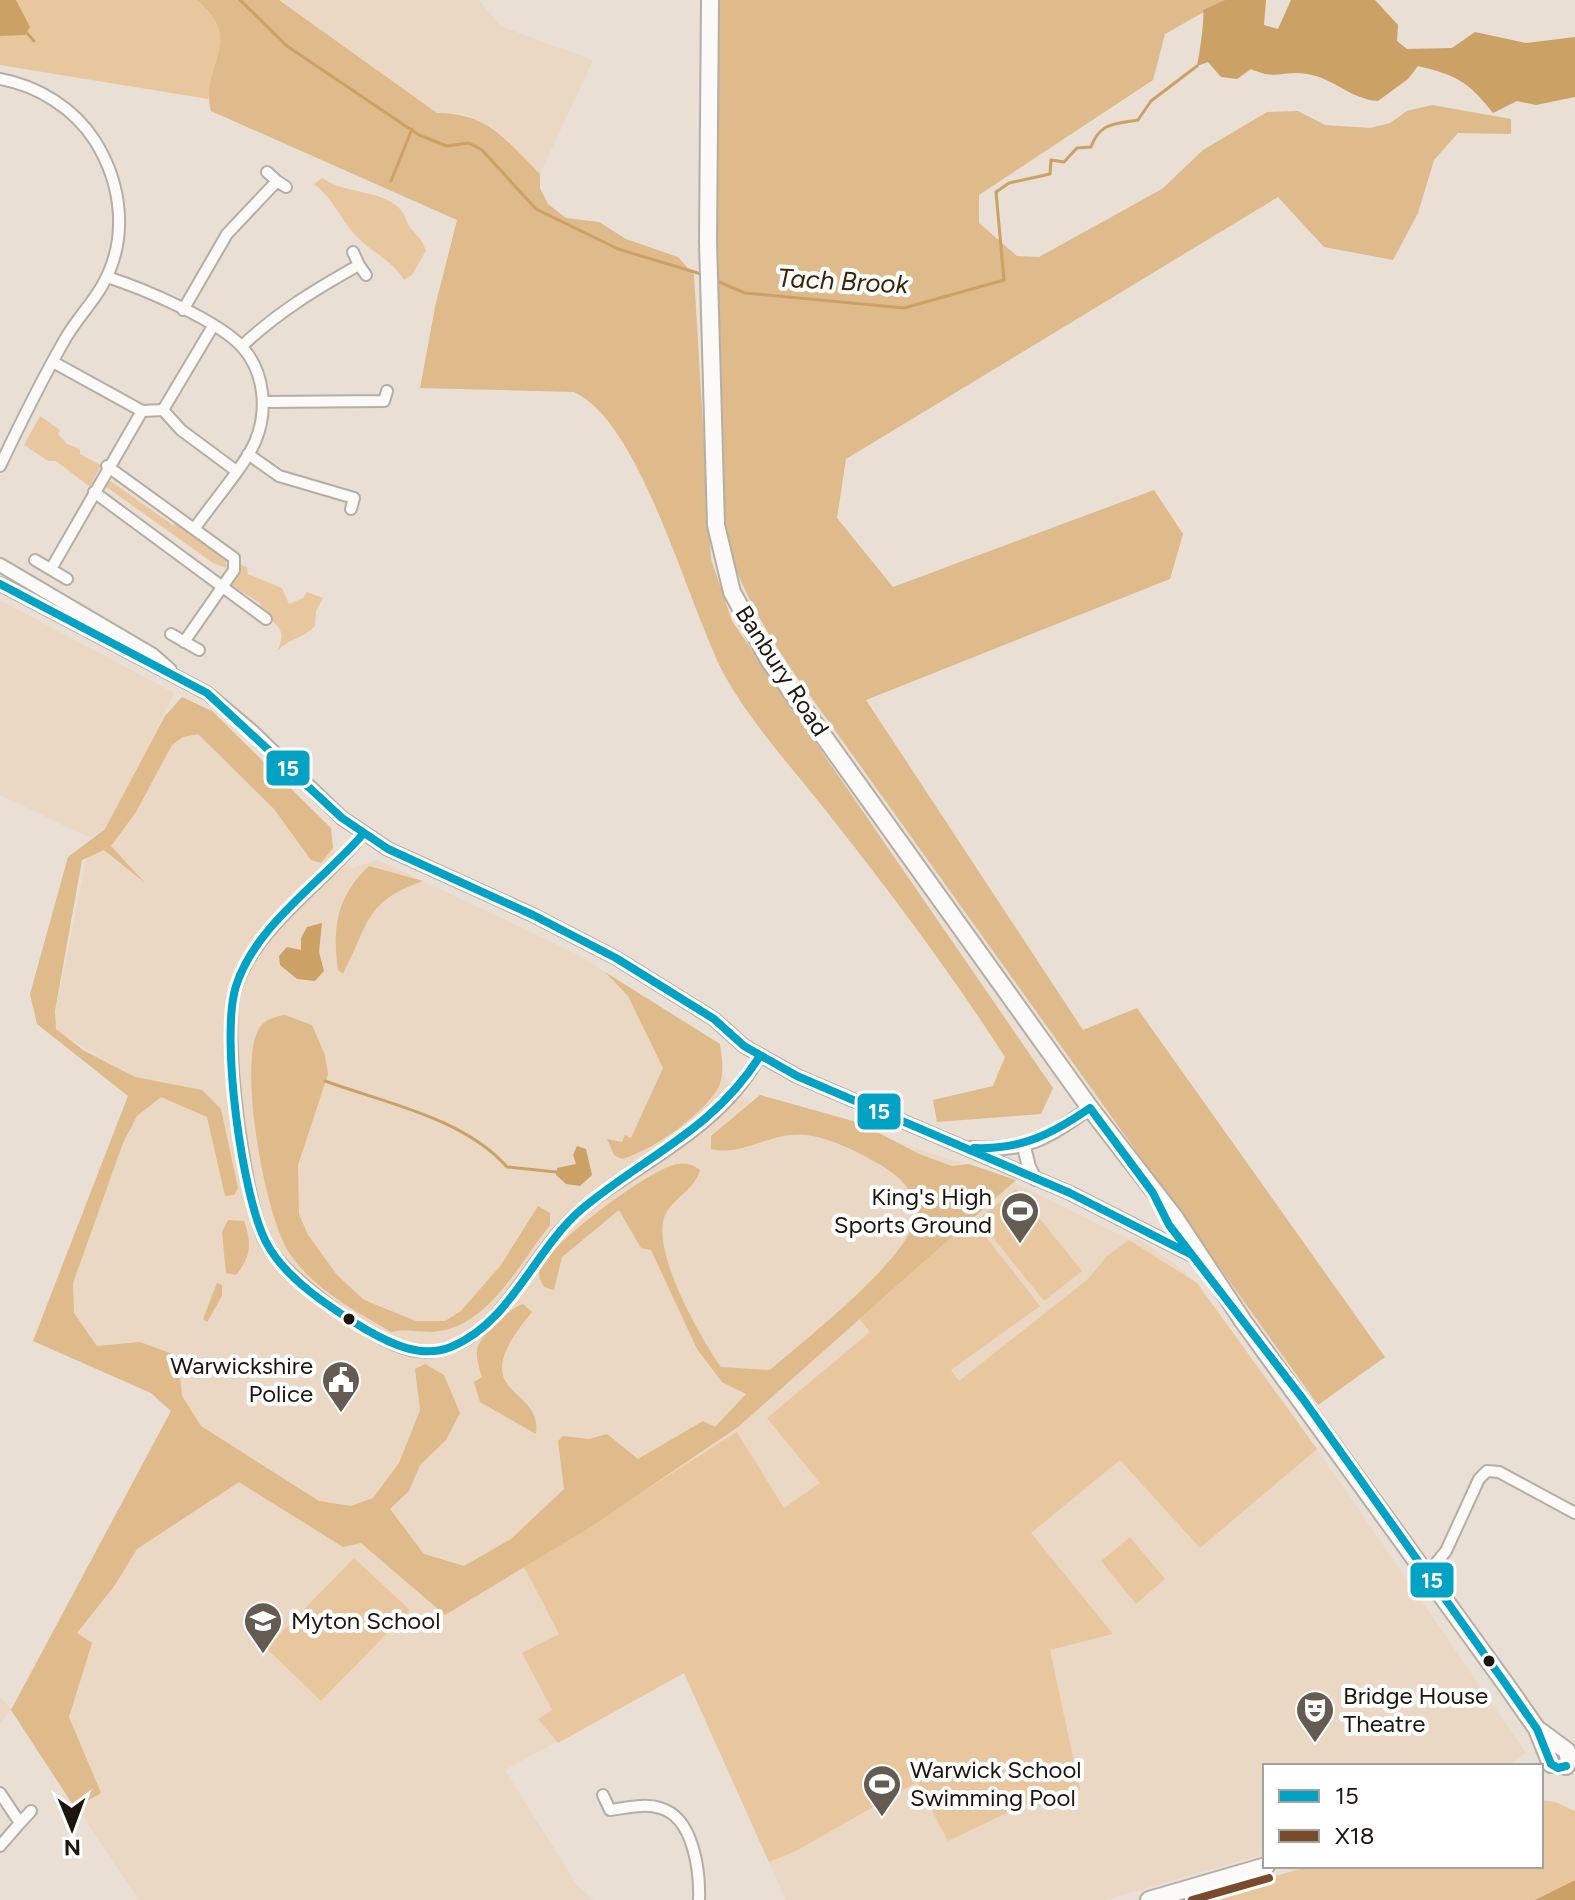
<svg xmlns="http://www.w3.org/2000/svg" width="1575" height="1900" font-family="Figtree,sans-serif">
	<rect width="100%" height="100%" fill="#e9dfd4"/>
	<path fill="#ead8c5" d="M279,0H479L500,26L593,60L540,174L503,136L463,113H437Z
		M0,600L174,693L119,809L105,829L90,838L0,795Z
		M186,711L352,868L378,860L571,951L605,972L628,996L647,1034L710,1062L750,1103L774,1100L1005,1178L1129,1239L1136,1237L1175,1264L1197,1283L1317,1449L1526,1753L1506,1766H1265V1854L1105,1900H786L684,1673L505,1770L577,1885L593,1900H139L11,1710L0,1724V1698L12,1709L171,1411L151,1393L33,1341L135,1078L57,1031L54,1019L87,854L125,813Z"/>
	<path fill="#e9c79e" d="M0,0H197C235,32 219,58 208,99L0,65Z
		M322,178C345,194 381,190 399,208C406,214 406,224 412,230C420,239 422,239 426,251L412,275L404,280C393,261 373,253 358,238C341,221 334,199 314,184Z
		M40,416L60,430L58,434L67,444L80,449V454L101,465L90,487L56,461H48L24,445Z
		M109,480L173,525L179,522L226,559V568L213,563L105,486Z
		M241,565L247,567L248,574L282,588L289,604L303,598L307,592L323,598L316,611L315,626C303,639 289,638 277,651C292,621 264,625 260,603L231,585Z
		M1016,1189L1082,1271L1044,1301L978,1219Z
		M972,1219L1040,1306L951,1370L959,1381L1088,1279L1107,1256L1129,1240L1197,1283L1317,1449L1200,1548L1120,1460L1031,1533L1113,1634L1050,1650L1080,1790L1019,1807L948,1841L917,1782L796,1851L769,1862L684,1673L558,1743L538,1719L552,1710L522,1653L559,1634L524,1567L737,1432L784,1508L820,1483L767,1418L870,1332L860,1319Z
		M1130,1537L1165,1579L1136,1604L1101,1561Z
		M354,1558L410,1610L321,1701L266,1648Z
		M1541,1800L1555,1802L1575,1811V1880L1535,1900H1192L1310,1866H1541Z"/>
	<path fill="#dfba8a" d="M197,0H279L437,113C488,113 506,140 540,174V188L548,204L566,218L599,222L626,239L678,257L694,275L711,559L732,621L1053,1088L1041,1114L937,1122L933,1100L993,1086L1005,1057C953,976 894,897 834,821C798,774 754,728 725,676C688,607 642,423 574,392L420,388L435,307L457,220L211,111C199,65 247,43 197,0Z
		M716,0H1225L1165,34L1153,80L979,195V223L1017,256L1039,257L1162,189L1203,150L1267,112L1298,111L1325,125L1370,128L1390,123L1407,111L1432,105L1511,119V134L1458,133L1434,160L1418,213L1393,260L1324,247L1278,197L846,459L837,518L893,587L1154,490L1183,534L1170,579L866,700L1083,1030L1137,1008L1385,1357L1318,1405L791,669C763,626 739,586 725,537L716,293Z
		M182,697L212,711L331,828L333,848L321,863L311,860L274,809L198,734L183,737L172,745L136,812L111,846L145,883L104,850L82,860L55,1011L56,1029L83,1050L135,1077L202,1090L221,1109L238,1188L234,1195L225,1196L207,1117L161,1097L137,1116L123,1143L73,1283L74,1313L97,1346L140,1342L178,1356L182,1396L201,1426L319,1501L351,1506L373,1498L399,1463L420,1410L415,1369L425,1364L444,1375L460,1413L446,1440L420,1465L409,1491L390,1509L424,1554L464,1566L511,1539L564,1489L558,1441L563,1436L589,1439L607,1434L638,1459L703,1421L715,1427L746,1394L722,1382L697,1349L651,1250L641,1248L619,1210L562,1257L554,1290L544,1287C541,1281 537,1276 540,1269C549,1244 651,1168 677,1164C687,1163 692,1164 700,1170C695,1189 675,1197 666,1213C648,1247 701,1339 721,1367L770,1370C803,1341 912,1257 915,1216C917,1191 898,1175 879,1164C858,1152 831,1138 806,1135C773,1130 743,1157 711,1149V1136L760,1095L860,1123L919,1154L952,1166L969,1164L1016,1180L738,1427L592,1526L445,1615L361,1543L343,1547L239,1482L137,1549L115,1585L77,1633L92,1643L69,1717L101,1793L75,1808L11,1710L171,1411L151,1393L33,1341L128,1096L37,1024L30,994L68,857L105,829L165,716Z
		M369,866L423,881C364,902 370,922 343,974L338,970C332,927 337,896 369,866Z
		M605,972L720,1044C722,1058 725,1075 718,1088C703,1115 651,1151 622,1159L614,1155L607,1139L622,1142L625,1135L631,1138L663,1068L628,996Z
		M285,1015L312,1025L325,1055L328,1074L298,1165L299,1214L308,1235L337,1275L364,1300L416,1321H445L461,1311L501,1265L538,1206L550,1213V1225C521,1261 490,1323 440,1331C424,1334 409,1328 391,1332C355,1311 314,1289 290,1254C266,1221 237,1064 259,1029C264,1019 275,1017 285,1015Z
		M228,1220L244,1221C252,1243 251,1257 236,1275L226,1273L222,1232Z
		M217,1283L222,1285V1296L207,1322L203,1319Z
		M523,1304L532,1312C459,1399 543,1383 536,1434L480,1402L474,1382L482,1377C479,1367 474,1354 479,1344C485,1331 510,1308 523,1304Z"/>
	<path fill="#cca166" d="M0,0H16L30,27L25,35L0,36Z
		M1225,0H1266L1264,25L1278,29L1291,0H1375L1398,25L1397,41L1407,49L1452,48L1475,32L1526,43L1575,37V97L1536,105L1517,101L1493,113C1468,81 1456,75 1418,66L1408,79L1378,101C1350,99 1334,78 1307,74C1283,70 1277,81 1251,69L1237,79L1221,77L1208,62L1197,66C1199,57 1205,19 1203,10Z
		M322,923L319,952L324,971L315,981L297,979L280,965L279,956L287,947L301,950V938L307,927Z
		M577,1146L586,1149L592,1175L580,1186L566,1184L556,1175L557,1168L576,1164L573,1155Z
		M1575,1880V1900H1535Z"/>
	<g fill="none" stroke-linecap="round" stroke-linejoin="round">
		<path stroke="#cca166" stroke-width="3" d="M240,0L287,46L419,135L447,146L469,143L482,150L536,209L618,249L701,274
			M26,32L34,41
			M391,181L412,129
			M717,281L745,293L904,308L1004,280L996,192L1009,183L1050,174L1051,160L1064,162L1077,148L1091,147C1100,122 1115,124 1138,120L1151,101L1197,66
			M325,1081C385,1103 464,1118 507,1167L556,1172"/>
		<defs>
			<path id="minor" d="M0,79C38,86 74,108 95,141C122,184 129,239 102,286C91,305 75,321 64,341C41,381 20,424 0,466
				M267,172L277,181
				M353,252L359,265
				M107,277C142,288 220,321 243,348C265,373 268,412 255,442C244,467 212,503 195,528
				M183,310L227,234L277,181L286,187
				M242,346C278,312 316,289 359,265L366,275
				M53,362L142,411L163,410L181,430L235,470
				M264,402L384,401L387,391
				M163,410L213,326
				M248,454L279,476L354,498L351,509
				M107,466L234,558V570L184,642
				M94,492L266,619
				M35,560L67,579
				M51,569L142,411
				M171,634L199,650
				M363,834C324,884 257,925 236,987C221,1028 245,1203 266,1243C284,1277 372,1341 410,1350C423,1353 438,1352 451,1347C508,1326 535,1245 583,1208C645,1160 721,1128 760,1056
				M1428,1573L1446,1551L1479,1479L1487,1471L1499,1472L1575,1513
				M0,1793L20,1823L0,1846
				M603,1795L610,1810C626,1808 645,1803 660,1808C694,1817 700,1872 699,1900
				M20,1823L31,1811"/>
			<path id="tertiary" d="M0,565L153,655L170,670
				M0,584L207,693L253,732L342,818L388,849L533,915L616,958L714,1019L744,1046L797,1076L1070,1193L1192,1255
				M1024,1147L1029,1167L1035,1179
				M972,1148C1026,1153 1048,1137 1090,1108"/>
			<path id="primary" d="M710,0L708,242L716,525L732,592L769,660L1090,1108L1175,1218L1243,1321L1507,1686L1537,1729L1551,1764
				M1540,1731L1567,1751L1569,1760L1566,1766
				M1149,1900L1266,1866"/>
		</defs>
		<use href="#minor" stroke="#b5aea5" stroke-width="14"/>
		<use href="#tertiary" stroke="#b5aea5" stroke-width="16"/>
		<use href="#primary" stroke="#b5aea5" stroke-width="20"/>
		<use href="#minor" stroke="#fcfaf9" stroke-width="10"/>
		<use href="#tertiary" stroke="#fcfaf9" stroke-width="12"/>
		<use href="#primary" stroke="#fcfaf9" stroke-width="16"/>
		<defs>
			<path id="bus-1" d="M0,584L207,693L342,818L388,849L533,915L616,958L714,1019L744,1046L797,1076L1070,1193L1192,1255
				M363,834C322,882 256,924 236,986C220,1036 242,1196 266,1242C285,1279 331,1308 365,1329C391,1344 421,1359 451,1347C512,1322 534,1249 583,1208C647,1155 713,1130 760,1056
				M974,1148C1021,1150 1052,1134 1090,1108L1153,1193L1169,1225L1303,1399L1507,1686L1537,1729L1551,1764L1558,1768L1566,1766"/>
			<path id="bus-2" d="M1192,1900L1269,1878"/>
		</defs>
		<use href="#bus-1" stroke="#fff" stroke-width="14"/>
		<use href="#bus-2" stroke="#fff" stroke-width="14"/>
		<use href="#bus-1" stroke="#01a2c4" stroke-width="8"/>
		<use href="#bus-2" stroke="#7a4b2a" stroke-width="8"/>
	</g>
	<defs>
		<symbol id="stadium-pin" viewBox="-11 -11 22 30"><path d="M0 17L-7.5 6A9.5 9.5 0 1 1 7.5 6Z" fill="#645c53" stroke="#fff"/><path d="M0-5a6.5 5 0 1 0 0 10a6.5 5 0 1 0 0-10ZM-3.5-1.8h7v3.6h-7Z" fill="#fff"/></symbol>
		<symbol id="civic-pin" viewBox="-11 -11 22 30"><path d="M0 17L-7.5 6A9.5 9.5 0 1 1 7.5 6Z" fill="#645c53" stroke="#fff"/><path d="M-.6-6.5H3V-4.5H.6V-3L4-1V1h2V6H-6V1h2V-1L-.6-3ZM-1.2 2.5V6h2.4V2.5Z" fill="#fff"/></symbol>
		<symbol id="school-pin" viewBox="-11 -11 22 30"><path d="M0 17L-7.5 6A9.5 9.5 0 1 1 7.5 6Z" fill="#645c53" stroke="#fff"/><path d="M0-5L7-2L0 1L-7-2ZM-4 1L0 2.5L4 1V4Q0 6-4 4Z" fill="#fff"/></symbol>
		<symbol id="theatre-pin" viewBox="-11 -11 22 30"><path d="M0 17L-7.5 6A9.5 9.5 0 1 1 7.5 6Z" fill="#645c53" stroke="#fff"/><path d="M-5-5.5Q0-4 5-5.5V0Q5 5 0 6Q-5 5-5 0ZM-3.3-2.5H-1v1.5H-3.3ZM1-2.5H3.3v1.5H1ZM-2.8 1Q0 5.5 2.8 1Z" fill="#fff"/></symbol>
	</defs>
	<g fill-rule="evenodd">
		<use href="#stadium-pin" x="998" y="1189" width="44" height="60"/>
		<use href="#civic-pin" x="319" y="1358" width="44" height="60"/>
		<use href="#school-pin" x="241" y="1599" width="44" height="60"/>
		<use href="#theatre-pin" x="1293" y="1688" width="44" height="60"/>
		<use href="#stadium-pin" x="860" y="1762" width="44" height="60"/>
	</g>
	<g fill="#1c160e" stroke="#fff" stroke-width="3">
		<circle cx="349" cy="1319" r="7"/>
		<circle cx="1489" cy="1661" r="7"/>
	</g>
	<g text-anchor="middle" stroke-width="8" stroke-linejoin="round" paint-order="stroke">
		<g font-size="24" fill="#1c160e" stroke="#fff">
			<text transform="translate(782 671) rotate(57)" y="8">Banbury Road</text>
		</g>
		<g font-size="24" fill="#1c160e" stroke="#fff" text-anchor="start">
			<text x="992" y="1205" text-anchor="end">King's High<tspan x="992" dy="28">Sports Ground</tspan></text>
			<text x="313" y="1374" text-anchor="end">Warwickshire<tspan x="313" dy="28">Police</tspan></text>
			<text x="291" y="1629">Myton School</text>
			<text x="1343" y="1704">Bridge House<tspan x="1343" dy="28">Theatre</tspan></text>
			<text x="910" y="1778">Warwick School<tspan x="910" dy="28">Swimming Pool</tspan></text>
		</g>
		<g font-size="26" font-style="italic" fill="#3b2402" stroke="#fff">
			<text transform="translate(843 281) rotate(3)" y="9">Tach Brook</text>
		</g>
	</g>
	<g stroke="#fff" stroke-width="3">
		<rect x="265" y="749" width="46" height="38" rx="8" fill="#01a2c4"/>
		<rect x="856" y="1092" width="46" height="39" rx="8" fill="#01a2c4"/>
		<rect x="1409" y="1561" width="46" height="38" rx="8" fill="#01a2c4"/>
	</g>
	<g font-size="22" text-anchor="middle" font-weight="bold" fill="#fff">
		<text x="288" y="776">15</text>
		<text x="879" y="1119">15</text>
		<text x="1432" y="1588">15</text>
	</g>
	<rect x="1263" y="1764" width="280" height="104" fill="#ffffff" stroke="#a4a29f" stroke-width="2"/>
	<rect x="1279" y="1790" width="40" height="12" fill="#01a2c4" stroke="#a4a29f" stroke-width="2"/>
	<text x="1335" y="1804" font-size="24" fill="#1c160e">15</text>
	<rect x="1279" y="1830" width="40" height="12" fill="#7a4b2a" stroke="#a4a29f" stroke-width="2"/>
	<text x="1335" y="1844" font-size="24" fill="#1c160e">X18</text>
	<g transform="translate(72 1828) rotate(179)" stroke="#ffffff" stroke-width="6" paint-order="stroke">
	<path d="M0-6L14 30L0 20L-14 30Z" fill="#1c160e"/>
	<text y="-12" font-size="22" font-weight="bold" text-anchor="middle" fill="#1c160e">N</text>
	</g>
</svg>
